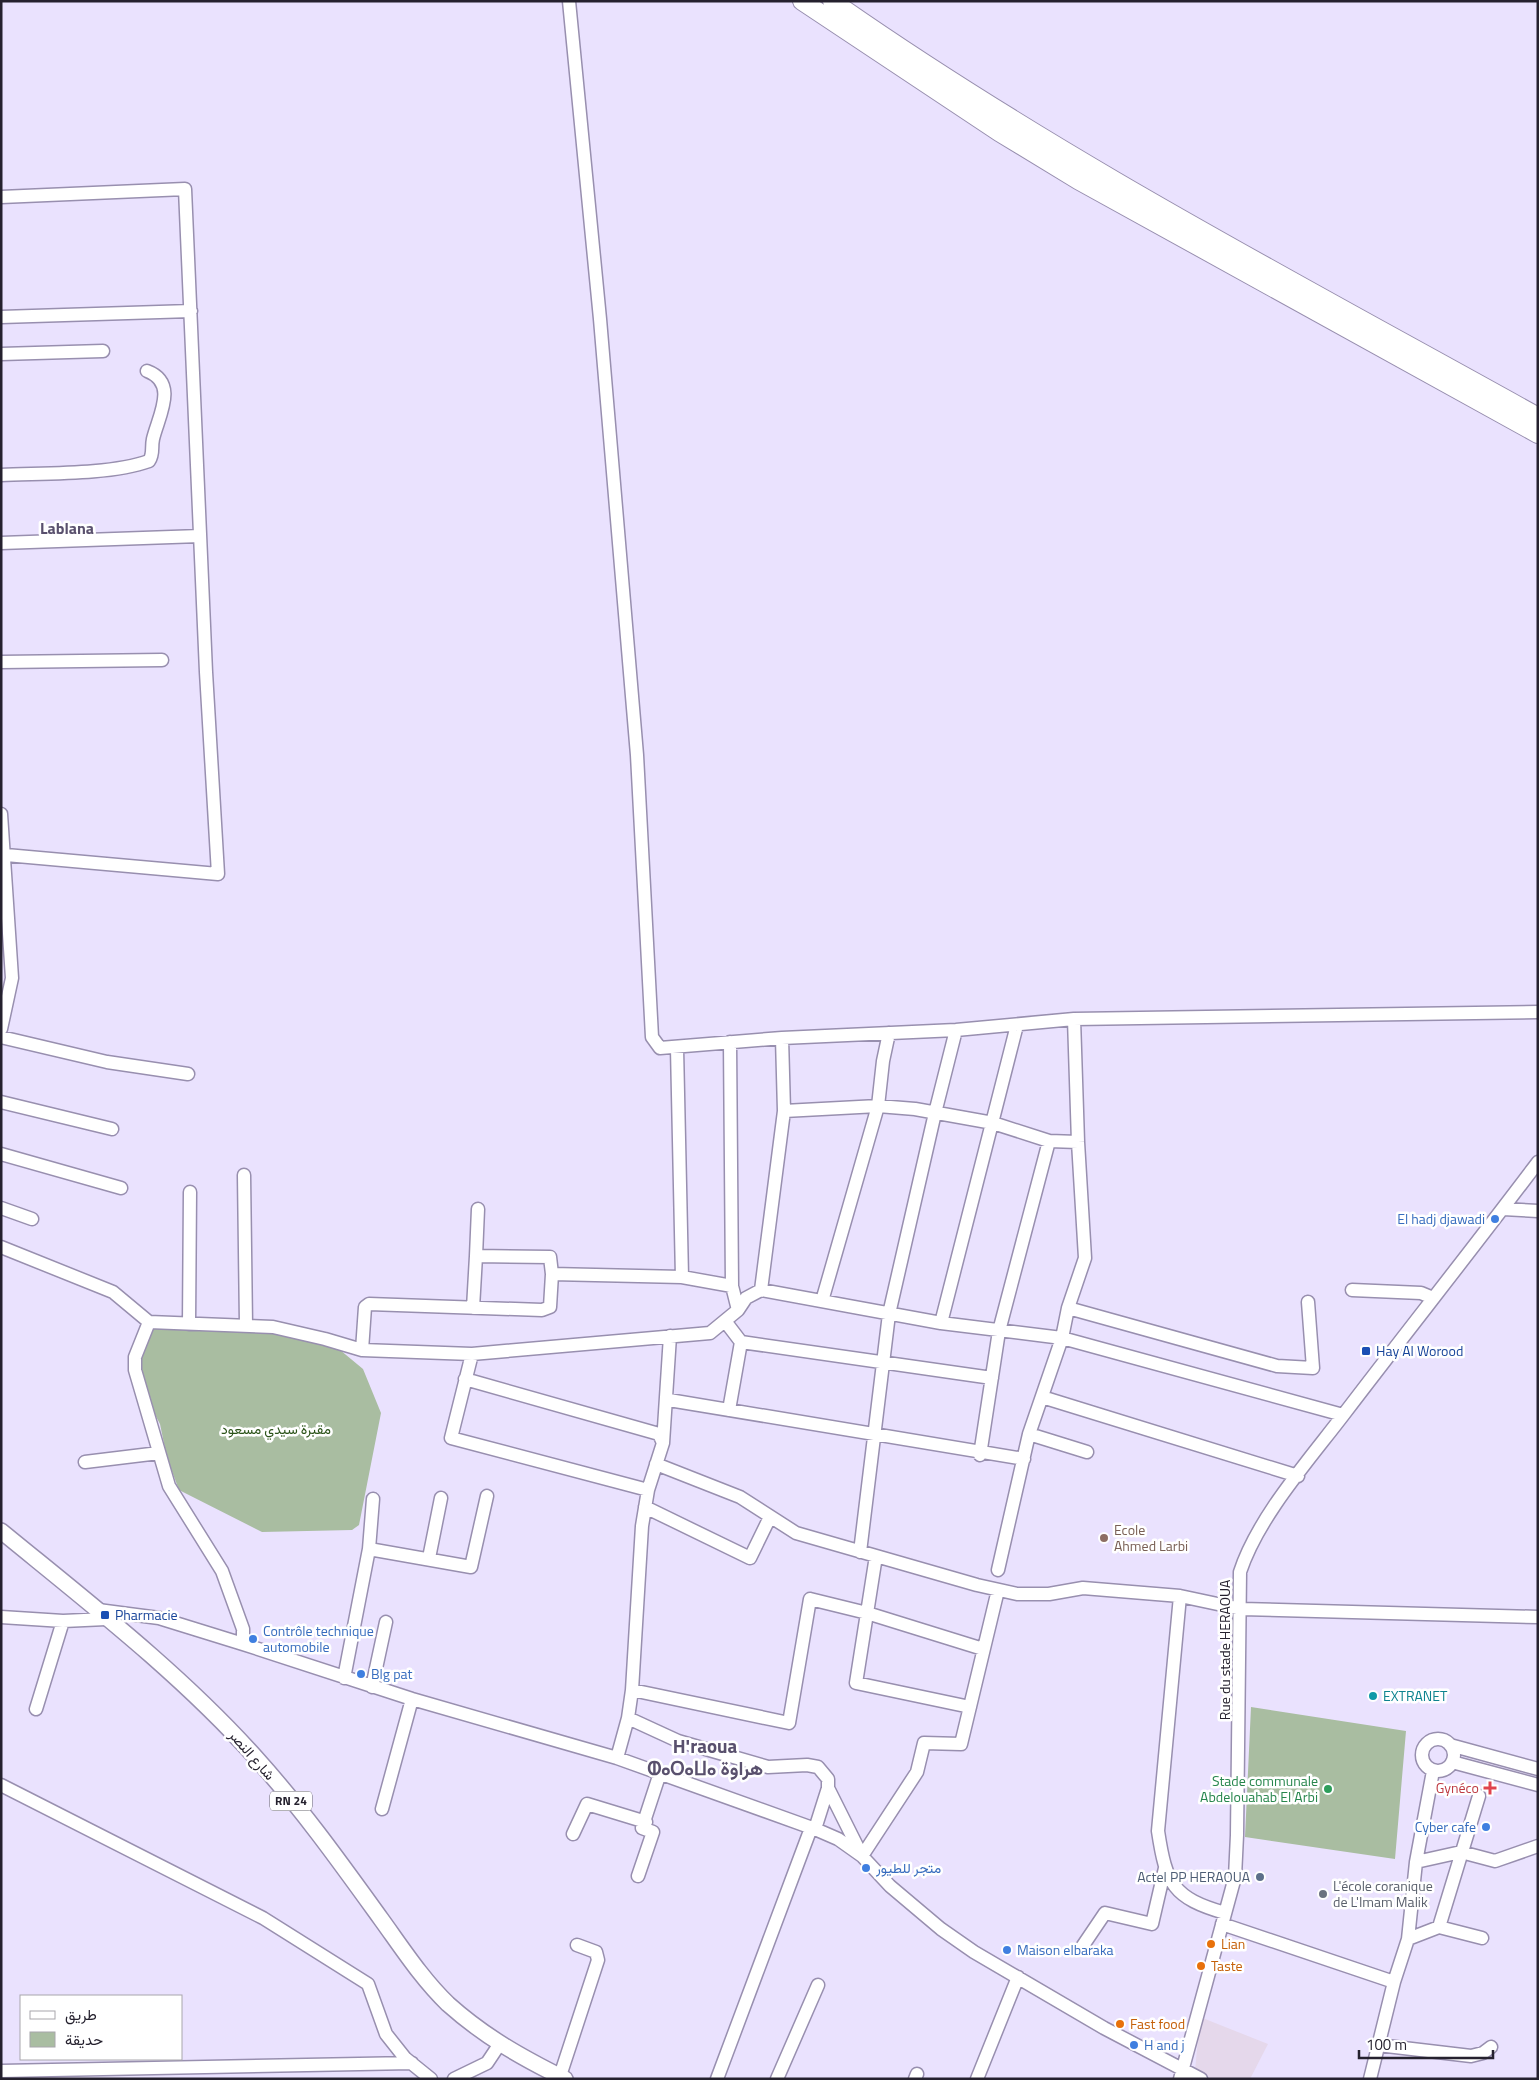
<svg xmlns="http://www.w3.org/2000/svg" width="1539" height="2080" font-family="'Titillium Web',Vazirmatn,'Noto Sans Tifinagh',sans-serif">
	<rect width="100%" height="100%" fill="#eae2fe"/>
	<path fill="#e5d8eb" d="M1200,2017L1268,2044L1250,2079H1213L1195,2071Z"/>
	<path fill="#a9bda1" d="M162,1322H199L328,1340L363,1369L381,1413L359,1525L352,1530L262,1532L179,1490L167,1458L160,1424L144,1394L139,1350L147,1334Z
		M1251,1707L1406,1731L1395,1859L1245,1837Z"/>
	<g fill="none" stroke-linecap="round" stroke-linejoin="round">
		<defs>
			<path id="minor" d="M569,1L600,319L637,755L652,1037L660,1048L782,1038L956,1030L1074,1019L1538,1012
				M1,197L185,189L206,672L218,874L6,855
				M1,317L191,311
				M1,354L103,351
				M1,475C44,473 110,475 149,461C154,454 151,448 153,439C158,417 179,383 147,371
				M1,543L200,536
				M1,662L162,660
				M1,814L12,978L1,1029
				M1074,1019L1078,1142L1085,1258L1068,1308L1062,1338L1029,1434L1087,1452
				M1,1037L107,1062L188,1074
				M730,1042L732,1286L738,1310
				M677,1048L682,1277
				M1,1102L112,1129
				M784,1111L878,1106L915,1109L993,1123L1049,1141L1078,1142
				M1,1154L121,1188
				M244,1175L246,1325
				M1,1208L32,1219
				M1503,1209L1538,1211
				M1,1247L113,1292L149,1322L135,1357V1370L169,1486L222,1571L243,1629V1644
				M476,1256L478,1209
				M761,1290L784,1111L782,1038
				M1352,1290L1421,1293L1433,1298
				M822,1301L878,1106L883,1061L889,1033
				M473,1308L476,1256L550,1257L552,1274
				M1068,1308L1277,1366L1313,1368L1308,1302
				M725,1321L741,1342L992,1378
				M149,1322L273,1327L325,1339L362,1350L472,1354L710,1333L738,1310L746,1298L761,1290L941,1323L1062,1338L1343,1415
				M941,1323L1017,1025
				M189,1324L190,1192
				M362,1350L365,1307L369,1304L542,1310L550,1307L552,1274L682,1277L732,1286
				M472,1354L451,1438L648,1490
				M465,1379L659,1434L663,1443L648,1490L642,1526L632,1690L628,1718L617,1758
				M1042,1397L1298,1476
				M669,1400L1024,1459
				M729,1410L741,1342
				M663,1443L670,1336
				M980,1455L999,1331L1049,1141
				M85,1462L159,1453
				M656,1464L740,1497L796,1533L977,1585L1017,1594H1049L1083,1588L1180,1596L1241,1609L1538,1617
				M645,1507L750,1558L770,1517
				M369,1549L471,1567L487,1496
				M860,1552L889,1314L935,1113L956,1030
				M876,1556L856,1683L970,1707
				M429,1558L441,1498
				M998,1570L1029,1434
				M1180,1596L1158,1831C1166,1884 1173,1898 1225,1913
				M98,1610L159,1618L243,1644L412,1699L617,1758L815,1829L838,1839L862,1856L890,1886L941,1929L974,1952L1104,2028L1201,2079
				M1,1617L63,1621L106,1619
				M344,1678L369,1549L373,1499
				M372,1687L386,1622
				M632,1690L789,1723L810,1599L867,1613L983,1649
				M36,1709L63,1621
				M628,1718L678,1741L768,1767L807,1765L818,1767L828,1779V1788L861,1854
				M1422 1755a16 16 0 1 1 32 0a16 16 0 1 1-32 0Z
				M1450,1745L1538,1769
				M1452,1762L1538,1785
				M1,1785L263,1918L368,1984L386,2034L405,2058L431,2079
				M382,1809L412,1699
				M815,1829L828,1788
				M573,1834L587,1804L646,1822
				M862,1856L917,1772L924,1743L961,1744L998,1590
				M1416,1862L1433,1771
				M638,1876L653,1832L642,1828L660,1773
				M1222,1924L1394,1982
				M1439,1927L1482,1938
				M1408,1939L1439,1927L1479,1796
				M1082,1947L1105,1913L1152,1924L1165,1868
				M1378,2045L1471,2056L1483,2053L1491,2047
				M1,2071L412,2063
				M560,2076L598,1960L596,1952L577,1945
				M454,2079L487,2063L499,2045
				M717,2079L811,1828
				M777,2079L818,1985
				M915,2079L917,2074
				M977,2079L1018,1977
				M1180,2079L1235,1877L1237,1835L1240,1572C1258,1517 1309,1460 1344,1414C1408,1330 1474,1247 1538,1162
				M1370,2079L1394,1982L1408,1939L1416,1862L1461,1852L1495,1861L1538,1846"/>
			<path id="major" d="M1,1531C89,1603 181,1674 257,1759C302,1809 342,1865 381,1919C402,1948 422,1979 448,2004C485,2037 521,2057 565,2079"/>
			<path id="highway" d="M802,1L999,132L1078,180L1538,434
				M832,1C1056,158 1299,284 1538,417"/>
		</defs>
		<use href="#minor" stroke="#988faf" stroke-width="15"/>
		<use href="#major" stroke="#988faf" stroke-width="18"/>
		<use href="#highway" stroke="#988faf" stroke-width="20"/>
		<use href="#minor" stroke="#fff" stroke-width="12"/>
		<use href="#major" stroke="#fff" stroke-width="15"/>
		<use href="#highway" stroke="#fff" stroke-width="18"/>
	</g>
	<g fill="#3f7fe0" stroke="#fff" stroke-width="2">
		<circle cx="1495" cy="1219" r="5"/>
		<circle cx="253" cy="1639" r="5"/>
		<circle cx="361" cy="1674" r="5"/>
		<circle cx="1486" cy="1827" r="5"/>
		<circle cx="866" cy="1868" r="5"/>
		<circle cx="1007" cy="1950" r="5"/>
		<circle cx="1134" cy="2045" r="5"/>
	</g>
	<g fill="#1a4fb4" stroke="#fff" stroke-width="2">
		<rect x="1361" y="1346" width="10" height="10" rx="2.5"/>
		<rect x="100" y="1610" width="10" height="10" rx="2.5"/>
	</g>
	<circle fill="#8d6e63" stroke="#fff" stroke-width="2" cx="1104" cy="1538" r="5"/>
	<circle fill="#0f9aa8" stroke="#fff" stroke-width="2" cx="1373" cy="1696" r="5"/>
	<path fill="#e0444e" stroke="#fff" stroke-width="2" d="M1487.5 1780.5h5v5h5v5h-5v5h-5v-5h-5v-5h5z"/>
	<circle fill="#2e9e5b" stroke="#fff" stroke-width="2" cx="1328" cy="1789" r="5"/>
	<circle fill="#5c6f8a" stroke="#fff" stroke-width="2" cx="1260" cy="1877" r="5"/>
	<circle fill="#6b7280" stroke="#fff" stroke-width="2" cx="1323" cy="1894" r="5"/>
	<g fill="#e8710a" stroke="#fff" stroke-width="2">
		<circle cx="1211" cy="1944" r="5"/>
		<circle cx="1201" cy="1966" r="5"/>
		<circle cx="1120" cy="2024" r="5"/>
	</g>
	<g text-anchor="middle" stroke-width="5" stroke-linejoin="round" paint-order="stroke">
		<rect fill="#fff" stroke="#66646d" stroke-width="1" x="270" y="1791.5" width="42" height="19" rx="4"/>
		<g font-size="12" font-weight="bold" fill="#25212e">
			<text x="291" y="1805">RN 24</text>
		</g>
		<g font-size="14" fill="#366cbe" stroke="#fff" text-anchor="start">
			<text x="1485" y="1224" text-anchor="end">El hadj djawadi</text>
			<text x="263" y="1636">Contrôle technique<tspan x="263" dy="16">automobile</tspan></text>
			<text x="371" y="1679">Blg pat</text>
			<text x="1476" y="1832" text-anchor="end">Cyber cafe</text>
			<text x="876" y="1873">متجر للطيور</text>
			<text x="1017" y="1955">Maison elbaraka</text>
			<text x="1144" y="2050">H and j</text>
		</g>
		<g font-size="14" fill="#164399" stroke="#fff" text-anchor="start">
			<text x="1376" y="1356">Hay Al Worood</text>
			<text x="115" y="1620">Pharmacie</text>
		</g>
		<g font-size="14" fill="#2c541a" stroke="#fff">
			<text x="276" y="1434">مقبرة سيدي مسعود</text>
		</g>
		<g font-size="14" fill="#785e54" stroke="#fff" text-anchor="start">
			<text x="1114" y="1535">Ecole<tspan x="1114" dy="16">Ahmed Larbi</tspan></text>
		</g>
		<g font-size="14" fill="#25212e" stroke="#fff">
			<text transform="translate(1225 1650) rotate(-90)" y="5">Rue du stade HERAOUA</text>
			<text transform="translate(252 1755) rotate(49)" y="5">شارع النصر</text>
		</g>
		<g font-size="14" fill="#0d838f" stroke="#fff" text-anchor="start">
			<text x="1383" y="1701">EXTRANET</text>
		</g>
		<g font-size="14" fill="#27864d" stroke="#fff" text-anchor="end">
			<text x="1318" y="1786">Stade communale<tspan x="1318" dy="16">Abdelouahab El Arbi</tspan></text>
		</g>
		<g font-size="14" fill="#be3a42" stroke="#fff" text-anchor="end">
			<text x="1479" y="1793">Gynéco</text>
		</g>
		<g font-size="14" fill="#4e5e75" stroke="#fff" text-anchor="end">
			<text x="1250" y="1882">Actel PP HERAOUA</text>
		</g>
		<g font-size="14" fill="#5b616d" stroke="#fff" text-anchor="start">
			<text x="1333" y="1891">L'école coranique<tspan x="1333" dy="16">de L'Imam Malik</tspan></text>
		</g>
		<g font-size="14" fill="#c56008" stroke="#fff" text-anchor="start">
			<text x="1221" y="1949">Lian</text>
			<text x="1211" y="1971">Taste</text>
			<text x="1130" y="2029">Fast food</text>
		</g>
		<g font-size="16" font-weight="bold" fill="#59506d" stroke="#fff">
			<text x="67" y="534">Lablana</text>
		</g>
		<g font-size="19" font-weight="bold" fill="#59506d" stroke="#fff">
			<text x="705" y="1753">H'raoua<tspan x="705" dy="22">ⵀⴰⵔⴰⵡⴰ هراوة</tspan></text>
		</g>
	</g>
	<rect width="1539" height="2080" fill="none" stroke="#25212e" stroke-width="5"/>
	<rect x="20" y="1995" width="162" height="65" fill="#ffffff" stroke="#a8a6ab"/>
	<rect x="30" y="2011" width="25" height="8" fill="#ffffff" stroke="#a8a6ab"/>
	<text x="65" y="2020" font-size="15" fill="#25212e">طريق</text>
	<rect x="30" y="2032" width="25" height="15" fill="#a9bda1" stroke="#a8a6ab"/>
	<text x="65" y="2045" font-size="15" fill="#25212e">حديقة</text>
	<path d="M1359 2050v8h134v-8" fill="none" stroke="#25212e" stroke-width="2.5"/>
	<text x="1366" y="2050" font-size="15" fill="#25212e" stroke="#ffffff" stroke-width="4" paint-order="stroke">100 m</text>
</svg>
